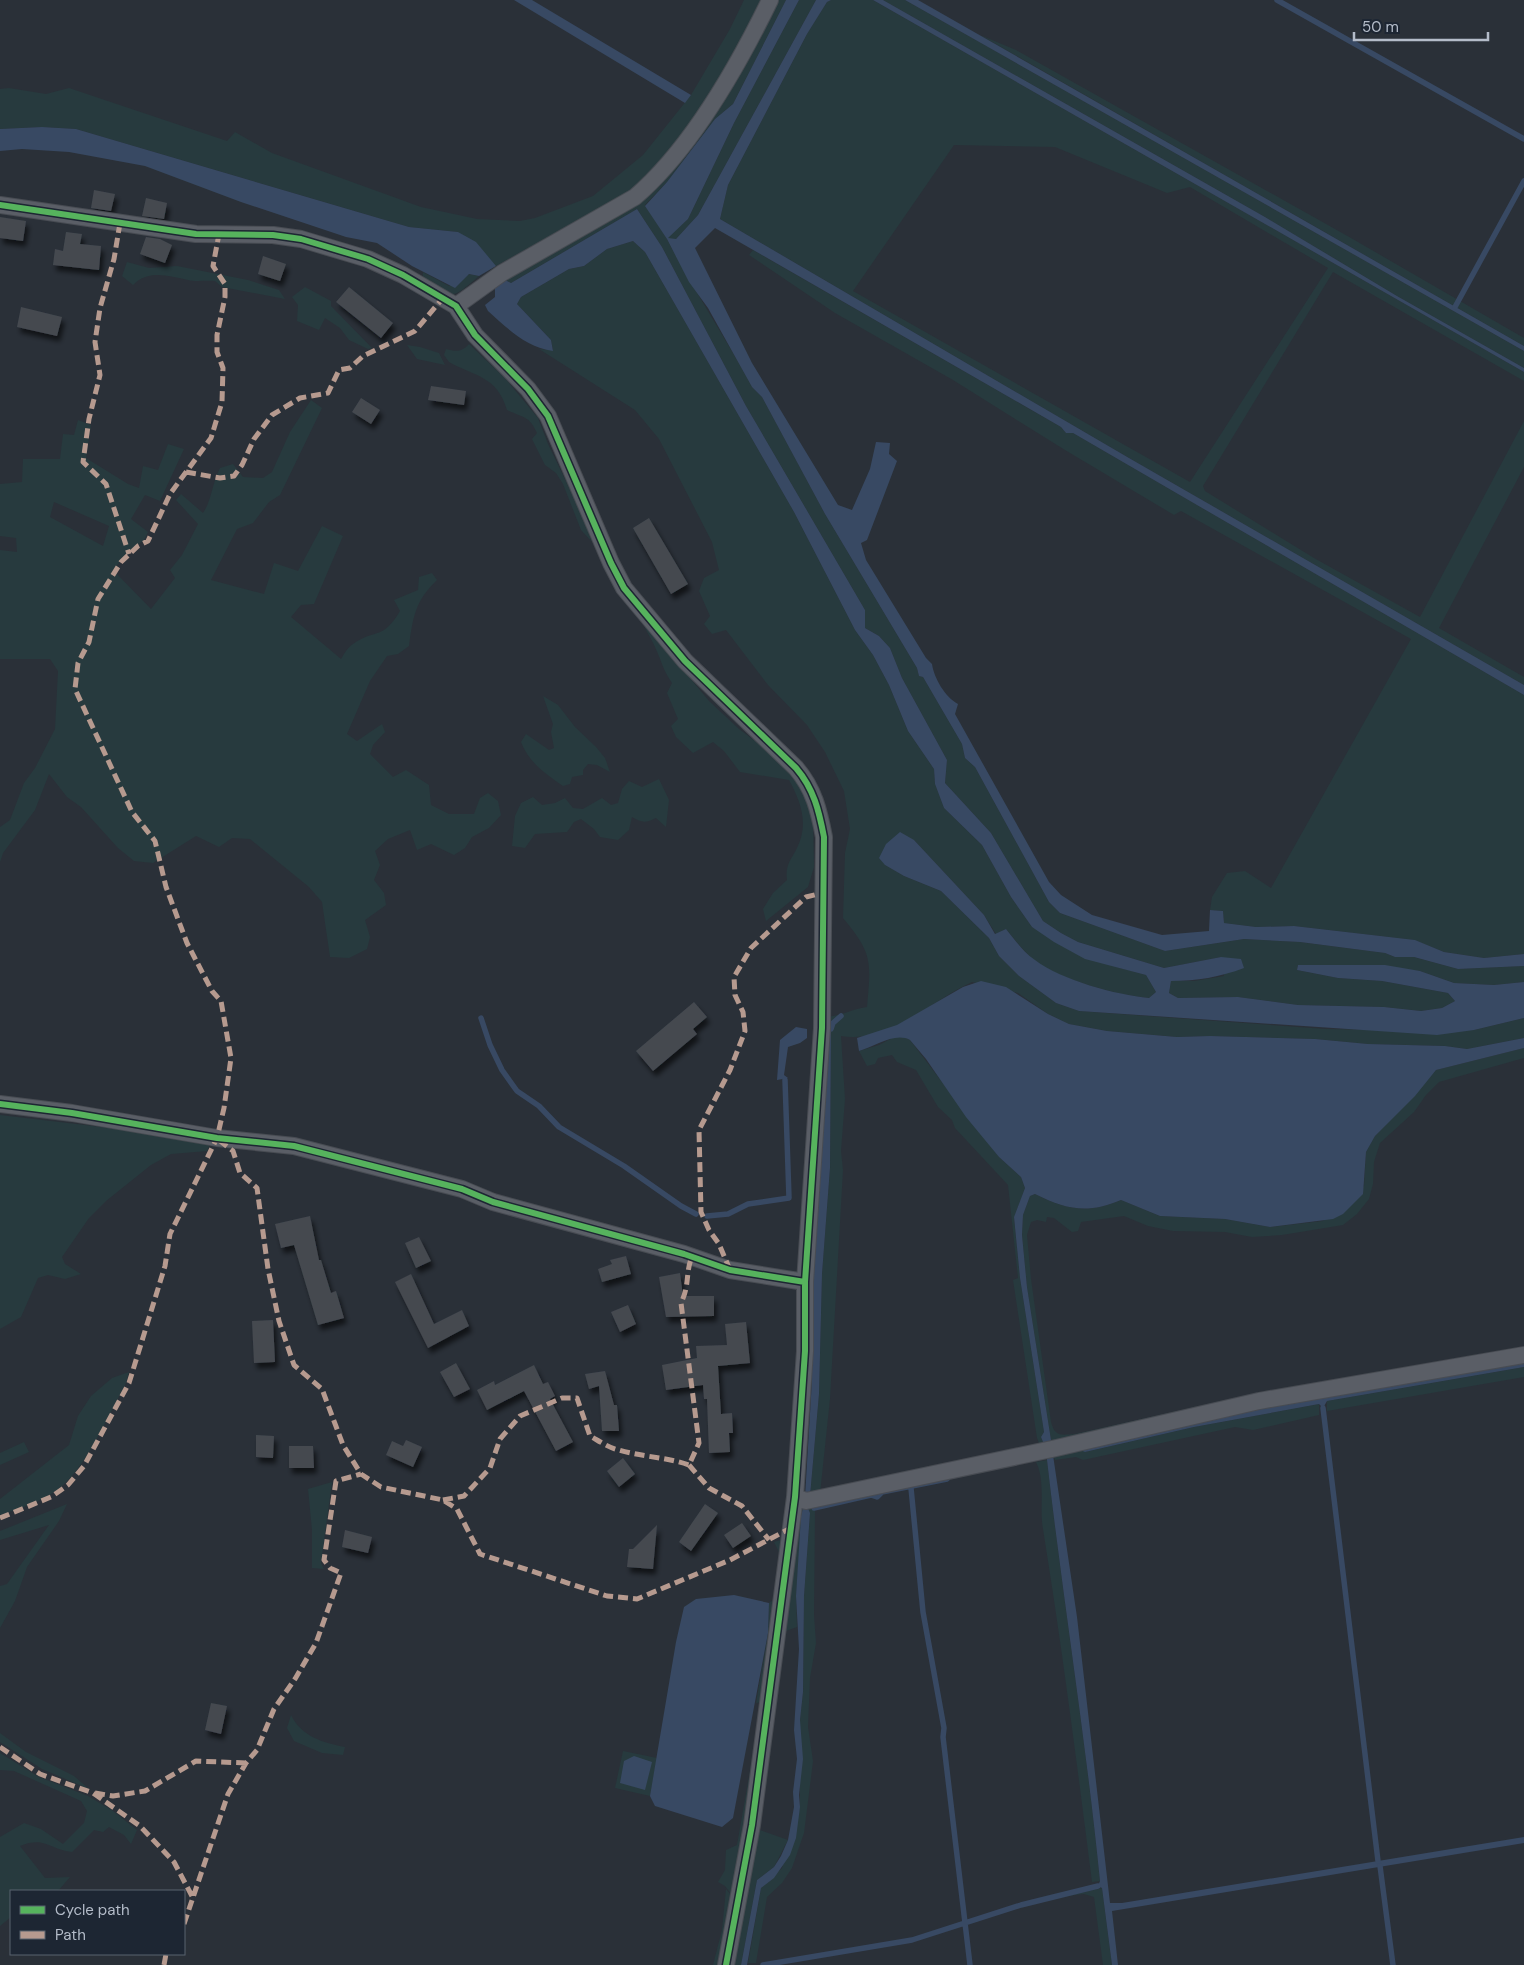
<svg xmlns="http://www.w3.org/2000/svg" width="1524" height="1965" font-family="'DM Sans',sans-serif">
	<defs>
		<filter id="shadow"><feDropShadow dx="3" dy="5.5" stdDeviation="2.5" flood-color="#0009"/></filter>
	</defs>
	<rect width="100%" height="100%" fill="#2a3038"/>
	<path fill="#273a3e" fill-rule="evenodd" d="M744,0H762L738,51L696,120L645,183L496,266L458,232L409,227L76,129L42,127L0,129V89L9,88L46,94L69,88L227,141L235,132L272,153L421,207L477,219L520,221L535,218L593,196L643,155L691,95L730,29Z
		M773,0H786L733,104L715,119L667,182L645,205L667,238L688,219L734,123L799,0H816L698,215L676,239H667C693,290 725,336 752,387L762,397L825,514L917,668L919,676L923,677L962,744L965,758L975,767L1049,902L1060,913L1165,951L1244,939L1300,942L1385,953L1395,957H1414L1458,969L1524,966V982L1494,985L1454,983L1420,971L1298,965L1297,970L1338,978L1382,981L1448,993L1455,1001L1442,1008L1421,1011L1384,1007L1298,1005L1238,997L1178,998L1169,993L1171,981H1194L1224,976L1221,957L1164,968L1078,942L1061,933L1043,921L991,833L945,783L947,760L902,678L890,648L879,636L865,628V610L746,406L662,247L637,209L511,283L504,279L652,185Z
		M831,0H873L1524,372V381L1333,272L1203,486L1205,491L1314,558L1420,617L1524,421V467L1439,628L1524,677V685L1129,458L720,219L728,185L807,34L827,2ZM954,145L1055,147L1167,193L1190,187L1328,268L1190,482L853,291Z
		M883,0H905L1524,351V368L1397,296L1265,217Z
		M980,35L1016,50L1351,238L1524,338V346Z
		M633,241L645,252L794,512L855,630L873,655L889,685L908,731L934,769L935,784L944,808L982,845L1011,897L1032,927L1117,967L1146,975L1156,992L1149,998C1117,995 1061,980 1035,961C1024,952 1015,940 1006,929L996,934L984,915L914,840L885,865L904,876L941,891L989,938L999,956L1019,976L1056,1003L1079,1011L1326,1029L1386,1030H1474L1524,1018V1038L1467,1049L1445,1046L1368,1044L1315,1039L1210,1036L1177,1037L1107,1031L1069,1024L1048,1014L1018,993L972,982C930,1001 890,1044 841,1036L845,1099L841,1151L843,1170L830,1399L820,1494L810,1496L819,1394L822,1274L830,1168L831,1030H826V1017C841,1016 852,1009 867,1007C871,961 873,954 843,918L845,853L850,829L844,791L825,752L807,725L768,685L726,630L712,634L704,624L710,616L699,591L704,578L719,570L712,542L659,439L635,410L539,349L553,350L551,340L517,304L521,297L569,269L584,266L607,249Z
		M753,250L1061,427L1066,433H1073L1524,695V954L1484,958L1444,952L1414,940L1294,926L1256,927L1224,923L1223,911L1210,910L1212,897L1227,873L1245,871L1271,888L1411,639L1181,511L1174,515L1065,450L953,380L835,313L749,255Z
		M127,262L149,268L177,266L248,280L279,290L285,299L222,287L215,281C207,280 196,282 188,280C169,276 148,269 133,285L122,276Z
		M423,272L449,286L469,274L479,276C451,300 455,298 422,283Z
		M305,287L331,301V306L372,348L368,349L349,340L340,328L325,318L319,330L297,321L298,305L292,297Z
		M469,344L505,378L538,418L548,444L582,514L592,542L581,530L563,484L556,473L545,465L532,439L537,433C529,415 523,418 507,410C497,376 476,377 449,362L444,355L446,349C456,352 462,352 469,344Z
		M407,345L420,347L439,353L445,365L417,359Z
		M311,400L322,408L280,495L269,502L253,523L237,529L211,580L264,594L274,563L298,571L322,526L343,536L314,604L301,605L291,617L341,659C344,654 348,647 353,644C376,628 382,641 400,611L394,600L418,590L419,577L432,573L437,580C415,601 413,617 409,646L398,654L387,656L370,681L347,734L357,741L382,724L385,732L373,745L370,754L393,777L406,770L429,785L431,805L449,814H474L480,798L488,793L498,801L501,815L489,828L472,837L465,848L454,855L431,844L417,850L410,830L388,839L375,851L380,865L374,880L384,893L386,905L365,920L370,937L367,949L349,958L330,957L322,902L309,887L250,839L232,838L219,847L196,836L153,863L134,861L118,848L81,807L67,797L49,774L35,810L3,853L0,862V827L10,820L24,783L35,768L55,729L58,671L50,659H0V550L17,552L16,538L0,536V484L22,482L23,459H60L63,434L74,435L78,420L91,425L86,458L128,484L139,488L143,466L158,470L168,444L184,449L160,501L145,495L131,519L148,532L144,540L128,552L113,570L151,609L175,578L170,570L182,555L198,524L176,500L181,494L203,513C212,500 212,483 220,468L233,464L243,477L263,478L272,472L290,432ZM54,502L109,526L103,546L50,517Z
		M643,621L709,701L739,729L778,758L797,778L813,815L814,867L808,887L766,921L763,909L773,893L787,880C785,865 791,860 797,848C809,824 801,802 789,780L740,772L724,751L713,742L693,753L676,737L671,726L678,719L667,693L672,683C662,668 662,662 655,647C651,637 645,631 643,621Z
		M543,696L558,705L575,727L596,747L605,758L610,772L597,765L588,764L583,770V775L572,777L570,784L563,786C546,774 529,763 521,742L526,734L549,750L554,748L551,732L553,724Z
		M659,779L669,800L666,827L656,818C646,823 642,823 632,817L629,830L618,840L600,837L594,829L581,819L574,822L567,832L535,834L525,848L512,846L515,816L521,803L533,797L542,805L555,803L565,798L573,808L583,809L602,798L611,805L618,803L622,789L629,781L642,787Z
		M896,1036H902L910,1040L999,1157L1021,1177L1025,1188L1014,1218L1020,1278L1044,1432L1041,1437L1045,1447L1041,1448L1037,1438L1013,1280L1018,1278L1008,1185L955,1128L952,1120L938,1107L916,1070L897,1062L892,1055L878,1058L875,1064L867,1066L859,1051L879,1045Z
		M1524,1048V1058L1439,1082L1426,1095L1414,1112L1380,1143L1374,1162L1373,1184L1369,1199L1357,1214L1343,1225L1282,1235L1252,1237L1225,1232L1173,1231L1148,1226L1124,1216L1081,1222L1078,1231L1072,1232L1054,1218L1047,1217L1046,1222L1037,1220L1031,1222L1027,1235L1031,1279L1051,1422C1055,1437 1061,1435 1075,1434L1266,1391L1317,1385L1050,1446L1051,1440L1027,1287L1022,1235L1023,1215L1030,1196L1035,1194C1067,1210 1088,1214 1121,1200L1160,1216L1225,1219L1270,1227L1323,1221L1364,1186L1366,1152L1375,1136L1436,1070Z
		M0,1115L212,1140L207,1151L171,1154L151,1165L106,1201L89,1218L62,1257L65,1264L81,1274L65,1279L48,1275L38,1278L21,1317L0,1329Z
		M1524,1367V1377L1327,1411V1401Z
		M129,1372L126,1383C110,1412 87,1465 62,1486C45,1501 21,1508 0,1515V1499L69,1445L78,1416L91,1396L112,1378Z
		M1319,1404V1415L1253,1430L1235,1427L1083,1460L1076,1457L1055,1460L1053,1455L1084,1447L1085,1452L1194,1427Z
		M24,1442L29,1452L0,1465V1453Z
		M1047,1460C1063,1601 1086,1740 1100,1881L1092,1882C1077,1764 1062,1647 1043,1529C1039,1508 1046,1482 1036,1462Z
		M332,1482L321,1563L324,1569L312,1568V1530L308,1489Z
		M67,1504L59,1521L27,1567L15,1601L0,1628V1586L7,1584L49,1525L0,1540V1531Z
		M811,1505L815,1511L814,1615L816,1643L810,1678L808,1727L813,1761L804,1833L792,1868L782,1883L767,1897L756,1963H748L761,1888L782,1868L800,1807V1720L803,1692L804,1596L810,1513L807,1506Z
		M803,1508L796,1596L797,1627L783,1632L798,1513Z
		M784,1539L748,1824L732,1895L725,1886L718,1882L725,1870L726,1850L737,1845L762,1702L756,1703L768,1633L769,1603L776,1598L781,1556L774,1542Z
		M291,1715C301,1736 323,1743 345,1747L343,1755L322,1753L294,1741L287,1728Z
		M0,1733L26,1752L74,1776L89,1789L42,1769L0,1742Z
		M623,1751L657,1758L650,1796L615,1788Z
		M0,1753L39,1777L88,1796L113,1811L137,1830L131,1844L124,1835L109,1827L103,1832L94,1830L72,1852C48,1849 45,1836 20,1846L45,1878L70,1877L58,1891H11V1917L0,1926V1837L24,1823L41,1829L63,1844L84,1823L87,1811L81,1801L14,1771L0,1770Z
		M757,1829L788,1840L774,1867L757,1880L741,1965H732Z
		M1102,1888L1112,1965H1103L1094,1897L1084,1894L1067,1896Z
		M726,1889L732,1896L720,1965H713L722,1930Z"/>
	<path fill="#384963" d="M514,0H532L691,95L685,103Z
		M786,0H799L734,123L688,219L668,238L676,239L698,215L816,0H831L827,2L807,34L728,185L720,219L1129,458L1524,685V695L1073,433H1066L1061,427L715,228L695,248L752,363L838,505L852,510L870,469L876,442L890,443L889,454L897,461L867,540L861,543L866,560L926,658L932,664C934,678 945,697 958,704L955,714L1049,882L1061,895L1092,915L1162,935L1209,931L1210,910L1223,911L1224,923L1256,927L1294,926L1415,940L1444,952L1484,958L1524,954V966L1458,969L1414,957H1395L1385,953L1300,942L1244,939L1165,951L1060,913L1049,902L975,767L965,758L962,744L923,677L919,676L917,668L825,514L762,397L752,387L708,308L689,282L667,239L645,206L667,182L715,119L733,104Z
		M873,0H883L1265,217L1397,296L1524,368V372Z
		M905,0H918L1524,346V351Z
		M42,127L76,129L409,227L458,232L476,242L496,266L479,276L469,274L455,288L412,266L377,243L346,237L241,202L145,166L69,152L22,149L0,151V129Z
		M637,209L662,247L746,406L865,610V628L879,636L890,648L902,678L947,760L945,783L991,833L1043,921L1061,933L1078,942L1164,968L1221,957L1241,959L1244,968C1220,977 1197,981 1171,981L1169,993L1178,998L1238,997L1298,1005L1384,1007L1421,1011L1442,1008L1455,1001L1448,993L1382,981L1338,978L1297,970L1298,965H1385L1420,971L1454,983L1494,985L1524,982V1018L1474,1030L1437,1035L1079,1011L1056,1003L1019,976L999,956L989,938L941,891L904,876L885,865L879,858L886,844L900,832L914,840L984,915L995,934L1006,929C1015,940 1023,952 1035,960C1061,980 1117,995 1149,998L1156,992L1146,975L1085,959L1054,942L1032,927L1011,897L982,845L944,808L935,784L934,769L908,731L889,685L873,655L855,630L794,512L645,252L633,241L607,249L584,266L569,269L521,297L517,304L551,340L553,351C526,347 508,329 488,311L485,305L495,297V285L503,279L511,283Z
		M981,981L1006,987L1048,1014L1069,1024L1107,1031L1177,1037L1210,1036L1315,1039L1368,1044L1445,1046L1467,1049L1524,1038V1048L1436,1070L1415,1096L1375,1136L1366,1152L1363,1194L1343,1214L1333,1219L1270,1227L1225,1219L1160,1216L1121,1200C1088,1214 1067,1210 1035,1194L1030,1196L1023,1215L1022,1235L1027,1287L1051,1440L1050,1446L1045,1447L1041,1437L1044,1432L1020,1278L1014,1217L1025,1188L1021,1177L999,1157L966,1117L926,1059L910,1040C895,1032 876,1046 859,1051L857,1038L897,1025L963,987Z
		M796,1027L807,1029V1038L800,1043L788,1047L784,1075L788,1078L777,1080L780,1040Z
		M831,1029L830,1168L822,1274L819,1394L810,1496L805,1497L812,1380V1275L826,1030Z
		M1524,1361V1367L1327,1401L1323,1408L1319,1404L1194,1427L1085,1452L1080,1450L1248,1410Z
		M1053,1455L1077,1617L1110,1903H1122L1524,1837V1843L1112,1911L1118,1965H1112L1102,1888L1098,1886L1100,1881C1086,1740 1063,1601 1047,1460V1456Z
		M807,1506L810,1513L804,1596L803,1692L800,1720L803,1759L799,1795L800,1807L796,1838L790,1855L774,1878L761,1888L747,1965H741L757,1880L774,1867L781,1856L788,1840L794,1807L793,1792L797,1759L794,1730L799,1649L796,1596L801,1516L803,1508Z
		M734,1595L769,1603L768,1633L733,1818L722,1827L655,1806L650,1796L676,1642L684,1607L696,1599Z
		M634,1756L652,1762L645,1790L620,1783L624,1761Z"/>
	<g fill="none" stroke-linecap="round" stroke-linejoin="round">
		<path stroke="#384963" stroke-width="5.5" d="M1277,0L1524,139
			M1455,307L1524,181
			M481,1018L490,1045L502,1070L517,1091L539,1106L559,1127L624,1166L681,1206L696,1214
			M831,1029L833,1023L841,1016
			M707,1216L728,1214L748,1204L789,1198L785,1080
			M1323,1408L1378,1861
			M911,1488L923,1612L944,1728L943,1737L970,1965
			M814,1508L871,1495L877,1497L882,1492L947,1479
			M1380,1866L1393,1965
			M763,1965L912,1940L1021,1905L1098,1886"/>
	</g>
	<path fill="#444950" filter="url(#shadow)" d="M94,190L115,194L111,211L91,208Z
		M146,198L167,203L164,219L142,216Z
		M0,217L26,221L23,241L0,238Z
		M66,232L82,234L80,244L101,246L99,270L53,265L55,249L63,251Z
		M146,237L160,239L172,245L165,263L140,254Z
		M263,256L286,264L280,281L258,274Z
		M349,287L393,323L381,338L336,302Z
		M21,307L62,317L57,336L17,327Z
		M431,386L466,391L464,405L428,400Z
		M361,398L380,410L371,424L352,412Z
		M649,518L688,584L671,594L633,528Z
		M694,1002L707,1017L693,1029L697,1034L653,1071L636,1051Z
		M310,1216L319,1260H321L331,1293L336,1291L344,1318L318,1325L294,1245L281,1248L275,1224Z
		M419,1237L431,1261L416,1268L405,1243Z
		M626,1256L631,1274L602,1282L598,1269L612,1264L610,1260Z
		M680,1273L683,1296H714V1316L666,1317L659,1277Z
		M411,1274L434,1324L462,1310L469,1326L428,1348L395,1282Z
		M628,1305L636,1324L620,1332L611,1312Z
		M273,1320L275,1362L254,1363L252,1321Z
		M746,1322L750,1363L718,1366L721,1414L732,1413L733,1433H729L730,1452L709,1453L707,1399H704L703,1385L666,1390L662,1365L697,1358L696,1346L727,1345L725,1324Z
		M456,1363L470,1389L454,1397L440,1372Z
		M534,1365L543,1384L548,1382L555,1396L550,1399L573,1442L556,1451L524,1391L487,1410L477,1390L494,1381L495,1385Z
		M605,1371L614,1405H617L619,1431H602L599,1386L589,1389L585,1374Z
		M256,1435L274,1436L273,1458L256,1457Z
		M406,1440L422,1447L413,1467L386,1455L392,1441L403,1446Z
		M289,1446H313L314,1468H289Z
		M623,1458L635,1474L619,1487L607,1471Z
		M705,1504L718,1513L691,1551L679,1542Z
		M742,1523L751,1536L733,1548L724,1535Z
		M657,1525L653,1569L627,1567L629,1549H633Z
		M345,1530L372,1537L368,1553L342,1547Z
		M211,1703L227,1706L221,1734L205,1730Z"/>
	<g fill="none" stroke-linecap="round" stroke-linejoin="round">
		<defs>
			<path id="street" d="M0,205L196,234L273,235L301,239L368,259L403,275L456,306L475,335L528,389L548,416L611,563L624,588L685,661L796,768C814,789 819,811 824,837L822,1028L805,1282V1351L795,1497L752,1825L726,1965
				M456,306L502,273L635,197C692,148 737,68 770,0
				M0,1104L72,1113L217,1138L294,1146L462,1189L493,1202L684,1254L730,1270L805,1282
				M795,1497L806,1501L1052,1449L1259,1401L1524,1355"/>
		</defs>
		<use href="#street" stroke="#484c53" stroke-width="18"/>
		<use href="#street" stroke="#5a5e66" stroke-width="16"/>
		<path stroke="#b69a8f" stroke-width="5" stroke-dasharray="10 5" stroke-linecap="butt" d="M120,223L114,259L100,308L95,342L100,375L89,419L83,462L106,484L129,554
			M186,472L220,478L234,476L242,465L254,439L272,415L300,398L328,393L339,370L350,368L363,356L415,331L443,298
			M219,1140L233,1151L240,1173L257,1188L268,1269L279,1321L294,1365L322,1389L343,1445L361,1474L381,1487L443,1500L457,1509L480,1554L607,1596L637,1599L730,1560L791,1528
			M730,1270L719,1244L709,1230L701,1212L699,1130L730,1070L745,1031L743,1012L735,995L734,977L751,948L806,897L822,893
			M689,1465L709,1488L742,1506L769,1540
			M443,1500L464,1496L490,1468L500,1439L520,1416L562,1398H577L590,1436C599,1441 609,1448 619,1450C642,1457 666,1457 689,1465L699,1443L681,1303C690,1284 685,1275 692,1256
			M0,1518L51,1497L68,1485L84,1466L129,1383L165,1266L170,1234L217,1138L224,1108L231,1058L221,1001L212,991L187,943L166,887L155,841L132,812L75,689L78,663L89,642L98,599L121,562L138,546L148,541L170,494L211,438L222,402L223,368L217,352V335L225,297V284L213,266L219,234
			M0,1747L40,1774L93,1793L140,1826L174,1862L193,1898
			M95,1793L113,1796L145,1791L196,1761L246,1763
			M184,1924L228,1794L246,1763L257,1750L274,1709L295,1679L316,1643L341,1573L330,1568L324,1560L336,1481L361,1474
			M164,1965L166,1954"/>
		<defs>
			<path id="cycleway" d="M0,205L196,234L273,235L301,239L368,259L403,275L456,306L475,335L528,389L548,416L611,563L624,588L685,661L796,768C814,789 819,811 824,837L822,1028L805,1282V1351L795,1497L752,1825L726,1965
				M0,1104L72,1113L217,1138L294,1146L462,1189L493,1202L684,1254L730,1270L805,1282"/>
		</defs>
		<use href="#cycleway" stroke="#1d2633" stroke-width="9"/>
		<use href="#cycleway" stroke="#56b35d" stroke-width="6"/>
	</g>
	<rect x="10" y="1890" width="175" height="65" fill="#1d2633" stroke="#59626f"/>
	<rect x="20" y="1906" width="25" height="8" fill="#56b35d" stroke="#59626f"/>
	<text x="55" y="1915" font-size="15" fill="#b4bcc9">Cycle path</text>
	<rect x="20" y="1931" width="25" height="8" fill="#b69a8f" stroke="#59626f"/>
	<text x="55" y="1940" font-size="15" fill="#b4bcc9">Path</text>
	<path d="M1354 32v8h134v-8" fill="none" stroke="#b4bcc9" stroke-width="2.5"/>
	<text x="1362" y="32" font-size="15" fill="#b4bcc9" stroke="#1d2633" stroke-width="4" paint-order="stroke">50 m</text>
</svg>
